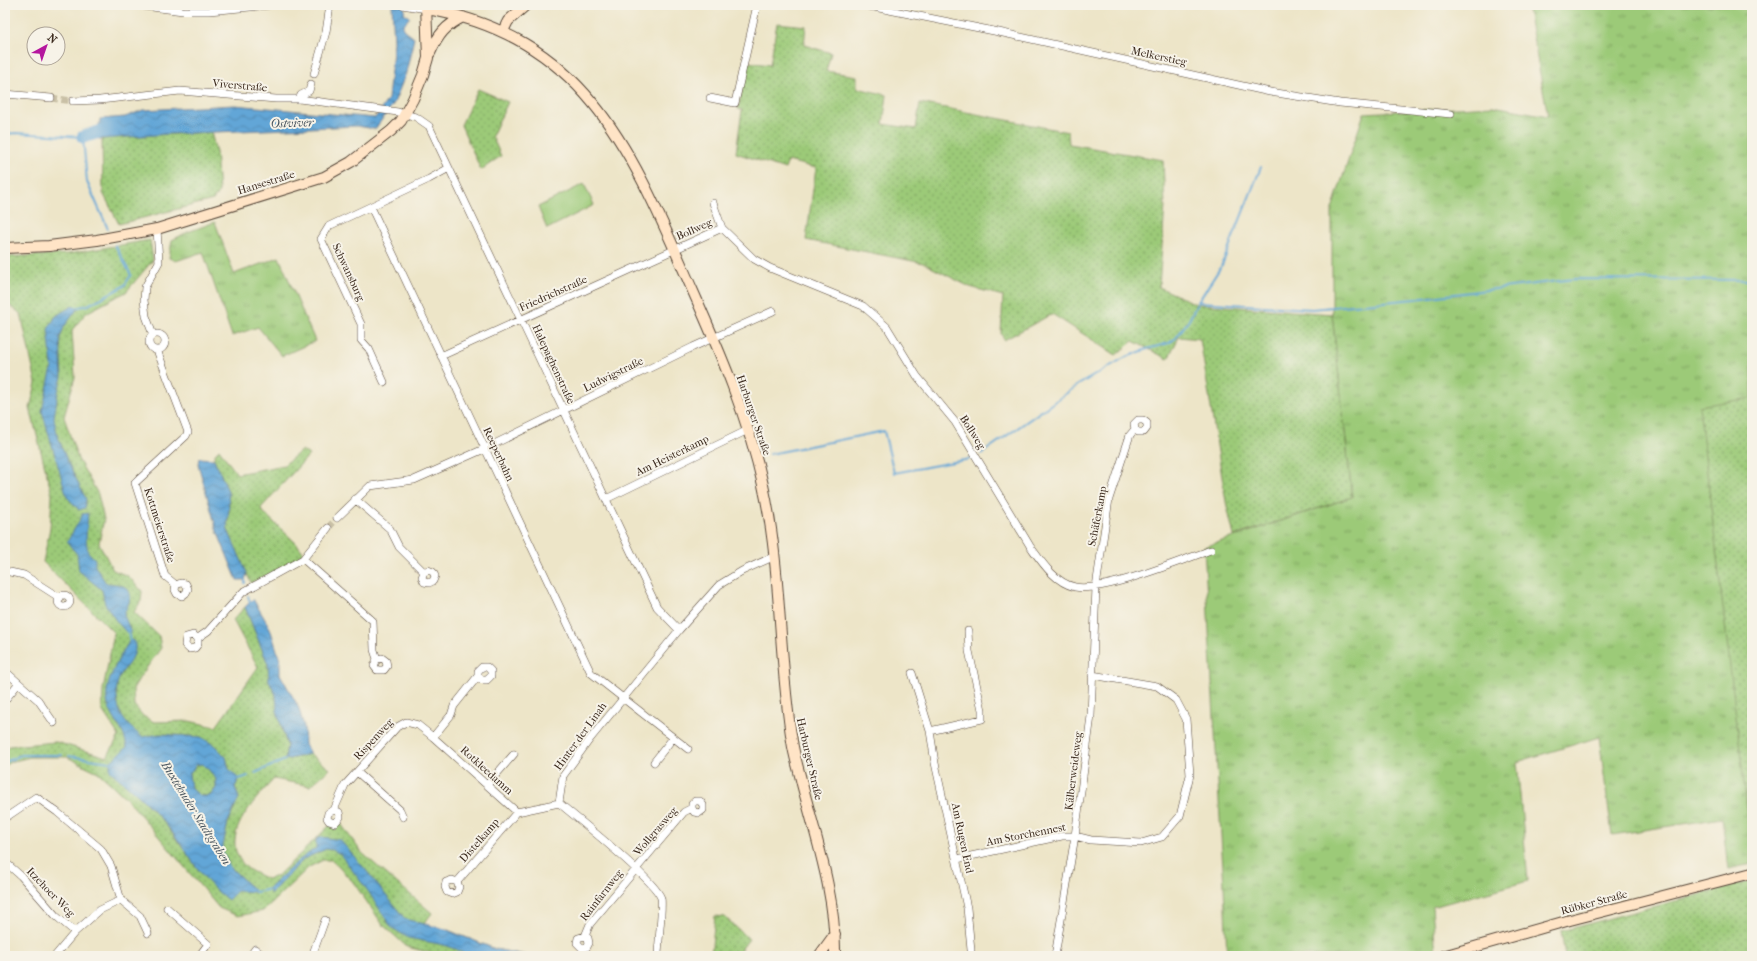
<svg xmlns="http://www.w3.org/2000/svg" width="1757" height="961" font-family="'IM FELL French Canon',serif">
	<defs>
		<pattern id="grass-tufts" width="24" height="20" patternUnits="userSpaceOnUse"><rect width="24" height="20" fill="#9cca78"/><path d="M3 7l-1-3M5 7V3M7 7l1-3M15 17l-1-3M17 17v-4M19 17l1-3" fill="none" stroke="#80a462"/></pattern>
		<pattern id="park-dots" width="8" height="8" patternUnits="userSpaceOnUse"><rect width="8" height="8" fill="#9cca78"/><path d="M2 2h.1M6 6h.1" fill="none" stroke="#80a462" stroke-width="1.8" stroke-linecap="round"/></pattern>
		<pattern id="water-waves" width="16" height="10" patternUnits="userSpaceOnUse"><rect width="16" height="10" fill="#62a6d7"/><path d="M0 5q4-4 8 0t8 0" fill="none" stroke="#5287ae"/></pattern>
	</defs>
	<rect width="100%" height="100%" fill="#f7f3e8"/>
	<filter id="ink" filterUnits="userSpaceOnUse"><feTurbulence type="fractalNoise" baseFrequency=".025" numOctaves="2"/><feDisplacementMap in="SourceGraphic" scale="8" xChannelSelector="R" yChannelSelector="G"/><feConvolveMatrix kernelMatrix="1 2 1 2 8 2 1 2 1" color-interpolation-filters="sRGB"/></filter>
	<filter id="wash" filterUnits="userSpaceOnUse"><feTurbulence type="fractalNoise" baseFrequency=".012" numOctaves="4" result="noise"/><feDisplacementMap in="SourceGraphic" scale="16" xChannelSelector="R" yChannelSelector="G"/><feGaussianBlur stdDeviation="0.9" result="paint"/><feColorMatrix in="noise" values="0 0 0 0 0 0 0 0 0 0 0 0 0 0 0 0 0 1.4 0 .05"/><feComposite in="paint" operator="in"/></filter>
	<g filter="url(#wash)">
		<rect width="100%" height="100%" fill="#ede5c8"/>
		<path fill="url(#grass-tufts)" stroke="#6c7a4b" d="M1527,5H1752V864L1728,869L1722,818L1612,835L1599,737L1517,762L1528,881L1432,907L1436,955L1430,956H1227L1224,886L1204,547L1352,497L1332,314V209L1364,113L1493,106L1548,116Z
			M215,222L234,274L279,257L315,341L282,356L258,327L232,336L203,252L176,261L169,258L172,240L188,232Z"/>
		<path fill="url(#park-dots)" stroke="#6c7a4b" fill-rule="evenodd" d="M777,23L806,26L804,45L831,53L826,71L857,76V88L887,95L883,124L916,129L920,103L1068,132L1069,144L1163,160L1165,206L1159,287L1196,304L1332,314L1352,497L1234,536L1226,502L1200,339L1179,337L1168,359L1133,341L1116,355L1052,314L1004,340L1001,333L1003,296L970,287L923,263L806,240L816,168L788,161L785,169L736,153L742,110L738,109L748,62L770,65Z
			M478,89L508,102L492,136L501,156L481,170L461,125Z
			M211,132L216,152L219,191L213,200L119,224L103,193L102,139L114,137Z
			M150,240L153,260L126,292L86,313L72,330L75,377L64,417L78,459L98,494L104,519L99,543L113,570L128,576L142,591L141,601L134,612L159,636L161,648L140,677L133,689L134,705L143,716L154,722L189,721L216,727L258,667L233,620L245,607L268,664L269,681L276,695L277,711L287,745L285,760L310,754L330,769L310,786L274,779C254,801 216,838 246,867C251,872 261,875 267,879L277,876L329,826L341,824L362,853L432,913L423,925L445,929L495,949L530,956H442L407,947L383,925L353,882L332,860H323L309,867L263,911L238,916L219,908L127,799L98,772L67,757H30L10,762L5,767V749L9,746L56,742L107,757L119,736L102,710L103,689L114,633L43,562L50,528L52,495L30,408L36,383L21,314L5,302V257L68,254ZM160,734L201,737L214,745L226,757L229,769L239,779L235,787L239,798L228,822L222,850L229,866L256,892L237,891L197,868L164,822L140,797Z
			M1752,398V851L1699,406Z
			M219,449L237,474L284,465L302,450L309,455L261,508L262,511L297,544L303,552L297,560L251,583L227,528L229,509L228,491L214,459V456Z
			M202,764L209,770L216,779V788L210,796H200L191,788L189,774L196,765Z
			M1752,881V956H1565L1561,931Z
			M715,916L725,917L749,939L736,956H711Z"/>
		<path fill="#9cca78" stroke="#6c7a4b" d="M584,184L594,205L547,229L538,207Z"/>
		<path fill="url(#water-waves)" stroke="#4e687a" fill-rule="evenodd" d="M392,5H405L404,13L410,17L403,25V29L414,38L406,73L394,103L375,129L357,126L169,134L102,139H99L97,136L100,119L125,117L143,110L235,105L375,118L388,99L394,42Z
			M72,306L78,308L64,327L60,338L62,377L58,392L54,418L57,434L67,460L86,499L85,508L79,510L67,497L42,411L52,367L48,329L56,316Z
			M199,458L214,459L228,491L229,509L227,528L247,573L245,580H237L217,531L198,464Z
			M88,513L86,539L88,552L95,559V566L106,583C115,584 131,584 130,597C130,603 125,610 124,615L131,632L127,633L117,622L105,604L102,590L79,571L77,554L67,542L82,516V514Z
			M253,599L270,628L280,660V674L298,706L304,726L305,744L310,754L285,760L287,745L277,711L276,695L269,681L268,664L245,607Z
			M134,640C139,656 127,663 120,676C117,683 116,689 117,697C118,718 128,725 142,737L160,734L201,737L214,745L226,757L229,769L239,779L235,787L239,798L228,822L222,850L229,866L256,892L237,891L228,900C200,880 186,848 164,822C148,803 129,787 110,771V762L127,747C124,728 113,721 108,705C103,690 113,670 120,657C122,651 127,647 129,641ZM202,764L209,770L216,779V788L210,796H200L191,788L189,774L196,765Z
			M322,837L340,840L365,869L405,919L445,929L495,949L530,956H468L456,949L444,945L408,938L391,927L368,891L340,854L333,850L326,849L304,859L270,894L269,888L299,860L316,848V839Z"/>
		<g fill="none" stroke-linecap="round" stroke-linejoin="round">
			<path stroke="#62a6d7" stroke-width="2" d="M5,134L16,133L83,137L87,182L108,229
				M1198,302L1222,265L1261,167
				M75,308L88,305L124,286L131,275L115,245
				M770,454L884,431L894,473L970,459
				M981,454L1078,385L1124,358L1147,349L1169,343L1176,338L1189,320L1198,302L1312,309L1415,299L1574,279L1752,280
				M245,580V583
				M248,596L250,602
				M128,631L130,642
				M69,756L110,762
				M5,762L21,755H62
				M255,773L285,760
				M239,779L248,776
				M254,891L256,892L271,889"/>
			<path stroke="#62a6d7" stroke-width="13" d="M83,137L102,131L114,129"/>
		</g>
	</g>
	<g filter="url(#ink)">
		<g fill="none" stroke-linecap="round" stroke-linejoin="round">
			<path stroke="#c9c0a6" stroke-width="7" stroke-dasharray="7 3.5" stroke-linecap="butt" d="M51,98L73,101
				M328,528L337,518"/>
			<defs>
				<path id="street" d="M136,5L183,11H209L270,5
					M402,5L427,9
					M864,5L994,31L1270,92L1340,103L1451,114
					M314,74L326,32L330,5
					M5,94L51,98
					M710,98L735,103L757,5
					M299,99L301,95L309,91L311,84
					M73,101L100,100L180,91L276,99H299L398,112L416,117L429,126L449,168L657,607L679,630
					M713,203L722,228
					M371,207L591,673L688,749
					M149 342a8 8 0 1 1 16 0a8 8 0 1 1-16 0Z
					M153,335L146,316L144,300L145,287L159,262L157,229
					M157,350L188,432L186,436L135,483L165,576L176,585L175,590L177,594L182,596L186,593L188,589L186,584L181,583L176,585
					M441,356L722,228L754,259L770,268L863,306L887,327L917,376L955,422L1030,546C1041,561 1055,583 1075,587C1102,593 1182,560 1211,550
					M384,382L369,349L361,340V324L321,239L329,226L429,179L449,168
					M355,499L390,529L399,547L424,572L422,577L424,582L429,583L433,581L435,576L433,572L428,570L424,572
					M606,499L748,430
					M337,518L370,486L414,480L484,449L693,347L773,311
					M303,559L373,621L374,650L377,659L374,666L377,670H384L387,666L386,661L382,658L377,659
					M5,571L24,575L60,598
					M58 601a6 6 0 1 1 12 0a6 6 0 1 1-12 0Z
					M198,638V644L195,648L189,649L185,645L186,637L193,635L198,638L208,631L243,592L303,559L328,528
					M5,671L38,700L54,723
					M912,673L930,731L935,763L967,908L971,950
					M5,700L18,684
					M930,731L982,719V710L969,651L968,631
					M433,737L451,715L454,706L478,676L482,680H487L491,676V671L487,667H482L478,671V676
					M654,762L673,738
					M357,772L400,810L403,817
					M487,785L514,754
					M334,810L339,812L340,817L335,823L329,821L327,818L328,813L334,810L345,785L397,727L406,722L418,725L433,737L517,812L559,803
					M5,818L36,797L57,812L101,849L111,866L121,900L140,916L148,933
					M957,859L1062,836H1075L1091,840L1141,843L1162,837L1180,816L1190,775L1186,719L1176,700L1157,686L1092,675
					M5,862L21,876L56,916L75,932L100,910L121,900
					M457,882L459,887L457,892L452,894L447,892L445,887L446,882L452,880L457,882L517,812
					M167,908L208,944L199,956
					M585,936L588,938L589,943L587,947L582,948L577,943L578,938L585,936L590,924L684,812L692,808L694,812L699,813L703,810V805L700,801H695L692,804V808
					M55,956L75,932
					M250,956L255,949L263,956
					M312,956L325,920
					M658,956C658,945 663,906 661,898C655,880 578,819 559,803L563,776L590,739L679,630L719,585L742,571L775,556
					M1055,956L1075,836L1091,716L1096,587L1109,499L1130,435L1135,429L1138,432H1144L1147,428V423L1143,420H1138L1134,424L1135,429"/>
				<path id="secondary" d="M427,9C588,37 633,155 692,289C720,352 748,417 763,485C782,569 778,656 792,741C794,756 799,770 802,784C817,841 836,897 835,956
					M503,31L508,21L526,5
					M430,53C438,35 446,25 463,17
					M5,248L49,246L97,240L157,229L324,177L351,162L391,131L401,121L413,99L423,75L428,58L426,5
					M819,956L835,934
					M1443,956L1570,920L1752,873"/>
			</defs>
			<use href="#street" stroke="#564638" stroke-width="8"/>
			<use href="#secondary" stroke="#564638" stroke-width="12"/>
			<use href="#street" stroke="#fff" stroke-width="7"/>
			<use href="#secondary" stroke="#ffe4c6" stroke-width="10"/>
		</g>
	</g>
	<g text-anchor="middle" stroke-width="4" stroke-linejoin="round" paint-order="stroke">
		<g font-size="11" fill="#3b2a1e" stroke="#f7f3e8">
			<text transform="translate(1159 56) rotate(12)" y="4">Melkerstieg</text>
			<text transform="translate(240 85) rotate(5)" y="4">Viverstraße</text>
			<text transform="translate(266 182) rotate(-17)" y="4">Hansestraße</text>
			<text transform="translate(694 229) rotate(-24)" y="4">Bollweg</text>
			<text transform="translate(349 272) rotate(65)" y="4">Schwansburg</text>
			<text transform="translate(553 293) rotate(-24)" y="4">Friedrichstraße</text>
			<text transform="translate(554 364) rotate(65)" y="4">Halepaghenstraße</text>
			<text transform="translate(613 374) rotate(-26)" y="4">Ludwigstraße</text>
			<text transform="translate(754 415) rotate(71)" y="4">Harburger Straße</text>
			<text transform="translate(973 432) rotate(58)" y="4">Bollweg</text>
			<text transform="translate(499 454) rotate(65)" y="4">Reeperbahn</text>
			<text transform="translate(672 455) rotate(-26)" y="4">Am Heisterkamp</text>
			<text transform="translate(1097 516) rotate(-79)" y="4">Schäferkamp</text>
			<text transform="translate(160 525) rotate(72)" y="4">Kottmeierstraße</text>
			<text transform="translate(580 736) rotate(-54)" y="4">Hinter der Linah</text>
			<text transform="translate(373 739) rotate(-47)" y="4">Rispenweg</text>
			<text transform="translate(810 759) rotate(77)" y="4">Harburger Straße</text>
			<text transform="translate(487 770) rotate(42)" y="4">Rotkleedamm</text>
			<text transform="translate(1073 771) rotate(-83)" y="4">Kälberweideweg</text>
			<text transform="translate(655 831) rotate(-49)" y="4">Wollgrasweg</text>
			<text transform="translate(1026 834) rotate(-11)" y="4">Am Storchennest</text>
			<text transform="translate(963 838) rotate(78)" y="4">Am Rugen End</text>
			<text transform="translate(479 840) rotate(-49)" y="4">Distelkamp</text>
			<text transform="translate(51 892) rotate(46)" y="4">Itzehoer Weg</text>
			<text transform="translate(601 895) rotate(-52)" y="4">Rainfarnweg</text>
			<text transform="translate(1594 902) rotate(-15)" y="4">Rübker Straße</text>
		</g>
		<g font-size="12" font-style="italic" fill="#49555f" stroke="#f7f3e8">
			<text transform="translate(292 123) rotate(-2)" y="4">Ostviver</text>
			<text transform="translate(196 813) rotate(58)" y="4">Buxtehuder Stadtgraben</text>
		</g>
	</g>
	<rect width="1757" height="961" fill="none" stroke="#f7f3e8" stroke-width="20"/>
	<g transform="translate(46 46) rotate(40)"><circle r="19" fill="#f7f3e8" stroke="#aca397"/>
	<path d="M0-3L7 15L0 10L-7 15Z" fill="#b5179e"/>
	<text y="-6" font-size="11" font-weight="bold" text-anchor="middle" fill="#3b2a1e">N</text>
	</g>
</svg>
